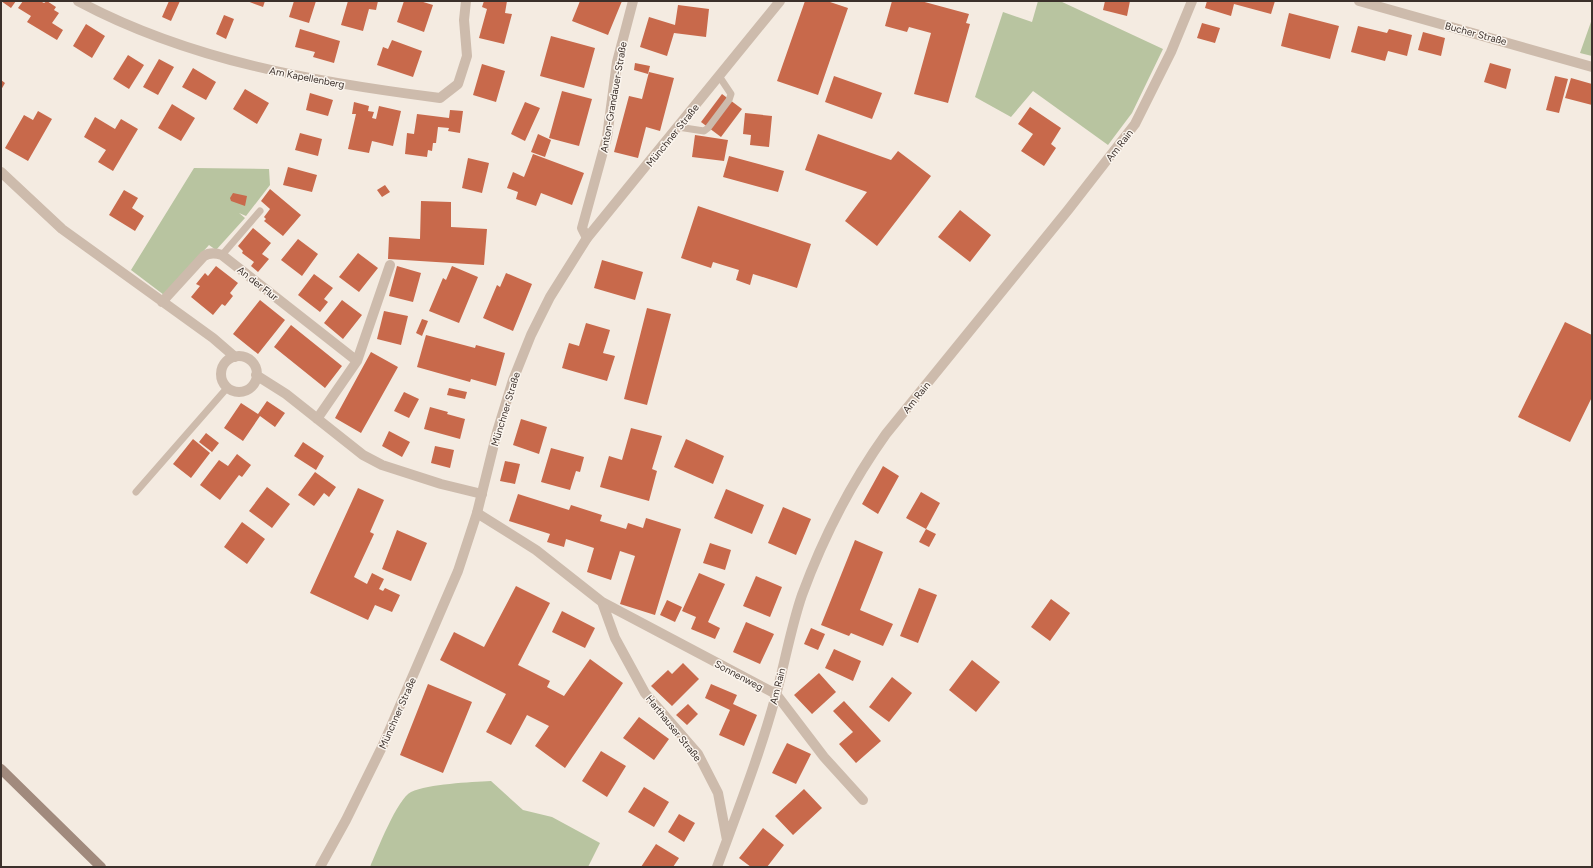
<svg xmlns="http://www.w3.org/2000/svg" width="1593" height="868" font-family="Figtree,sans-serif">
	<rect width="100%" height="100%" fill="#f4ebe1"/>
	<path fill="#b8c4a0" d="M1038,1H1060L1163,49L1132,113L1108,145L1033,91L1011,117L975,97L1003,12L1032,22Z
		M1592,19V56L1580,53Z
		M194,168L269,169L270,185L246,216L239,213L245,218L216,250L209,245L164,295L131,270Z
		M491,781L523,810L552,817L600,843L588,867H370C377,851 397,799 411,792C429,784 470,782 491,781Z"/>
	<path fill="#c8694b" d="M1,1H16L11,8Z
		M23,1H40L44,3L47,1L56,7L54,10L59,13L52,23L63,30L57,40L27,22L31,16L18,8Z
		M169,1H180L171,21L162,17Z
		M247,1H265L263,7Z
		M294,1H316L309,23L289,17Z
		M348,1H378L376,10L369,9L363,31L341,25Z
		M404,1H420L433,5L424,32L397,22Z
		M484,1H507L505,13L512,14L504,44L479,38L487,9L482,7Z
		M580,1H622L608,35L572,21Z
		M805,1H827L848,8L818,95L777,81Z
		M892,1H921L969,14L966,23L970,24L948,103L914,94L931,33L909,27L907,32L885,26Z
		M1105,1H1130L1127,16L1103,10Z
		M1207,1H1275L1271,14L1234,4L1231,16L1205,8Z
		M678,5L709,9L706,37L674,33L667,56L640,47L649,17L675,25Z
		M1289,13L1339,26L1330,59L1281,46Z
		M224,15L234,19L226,39L216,34Z
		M1202,23L1220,28L1215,43L1197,38Z
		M86,24L105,36L92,58L73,46Z
		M1358,26L1387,33L1389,29L1412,35L1407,56L1388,51L1385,61L1351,52Z
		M300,29L340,41L334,63L313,57L315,52L295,47Z
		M1423,32L1445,38L1441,56L1418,50Z
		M551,36L595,48L584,88L540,76Z
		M392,40L422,51L413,77L377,65L383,47L388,49Z
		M128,55L144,65L129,89L113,79Z
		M159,59L174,67L158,95L143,87Z
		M635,63L650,66L648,74L634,70Z
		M1490,63L1511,69L1506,89L1484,82Z
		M482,64L505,71L496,102L473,95Z
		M193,68L216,82L206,100L182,87Z
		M649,72L674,78L660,131L646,127L638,158L614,152L629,96L642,99Z
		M834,76L882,93L872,119L825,102Z
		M1555,76L1568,79L1559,113L1546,110Z
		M1571,78L1592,84V105L1565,98Z
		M1,80L5,83L1,90Z
		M245,89L269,103L257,124L233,109Z
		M562,91L592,99L579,146L549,138Z
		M310,93L333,100L328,116L306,110Z
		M722,94L742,109L721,137L701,122Z
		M354,102L369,106L368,111L374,112L372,118L376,119L379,106L401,111L393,146L372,141L369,153L348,149L356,114H352Z
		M525,102L540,108L525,141L511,134Z
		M172,104L195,118L181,141L158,128Z
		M1030,107L1061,128L1051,144L1056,148L1044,166L1021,151L1033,134L1018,124Z
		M450,110L463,111L460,133L448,131L449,128L438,127L436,143H433L432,151L428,150L427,157L405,154L407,133L414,134L417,114L449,118Z
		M38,111L52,119L28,161L5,148L24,115L33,120Z
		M745,113L772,116L769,147L750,145L751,135L743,134Z
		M95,117L115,129L121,119L138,129L113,171L98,162L106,150L84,137Z
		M300,133L322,139L318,156L295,150Z
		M538,134L551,140L545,157L531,152Z
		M818,134L891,160L898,151L931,176L877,246L845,221L867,192L805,170Z
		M695,135L728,140L724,161L692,157Z
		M533,154L584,173L572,205L541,193L536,206L516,199L518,192L507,188L513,172L524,177Z
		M729,156L784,171L778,192L723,177Z
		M468,158L489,163L482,193L462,188Z
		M288,167L317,175L312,192L283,185Z
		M385,185L390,192L382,197L377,190Z
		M270,189L301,215L283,236L264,221L266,219L264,217L270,209L261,201Z
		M124,190L138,198L132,208L144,216L135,231L109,215Z
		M233,193L247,196L245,206L231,201L230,198Z
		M421,201L451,202V227L487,229L484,265L388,259L389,237L420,239Z
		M698,206L811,244L797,288L753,274L750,285L736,280L739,270L713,262L711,268L681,258Z
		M960,210L991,235L970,262L938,237Z
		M253,228L271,243L262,254L269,259L258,272L251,266L254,262L242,253L243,251L238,246Z
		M298,239L318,254L302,276L281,260Z
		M358,253L378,268L359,292L339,277Z
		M602,260L643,272L635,300L594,288Z
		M216,266L238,283L230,293L233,296L225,306L222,304L213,315L191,297L200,286L196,284L205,273L208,276Z
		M397,266L421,273L413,302L389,296Z
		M452,266L478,277L459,323L429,311L443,278L446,280Z
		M506,273L532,284L513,331L483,318L497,285L500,287Z
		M314,274L333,288L324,299L328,302L320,312L298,295Z
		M260,300L285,320L258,354L233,334Z
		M342,300L362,315L343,339L324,323Z
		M647,308L671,314L647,405L624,399Z
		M384,311L408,316L401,345L377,339Z
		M422,319L428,321L422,336L416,333Z
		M1565,322L1592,335V397L1570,442L1518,417Z
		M586,323L610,330L603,353L615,356L607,381L562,368L569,343L579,346Z
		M291,325L342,366L325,388L274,347Z
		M426,335L475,348L476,345L505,353L496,386L471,379L470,382L417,367Z
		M371,352L398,367L361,433L335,418Z
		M449,388L467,392L465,399L447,395Z
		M404,392L419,399L409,418L394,411Z
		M267,401L285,413L275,427L260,416L243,441L224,428L241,403L258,414Z
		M430,407L448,412L447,414L465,419L460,439L424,429Z
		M521,419L547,427L539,454L513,445Z
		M631,428L662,436L652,469L657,471L649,501L600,487L609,456L622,460Z
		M389,431L410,442L402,457L382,446Z
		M206,433L219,443L212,452L199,442Z
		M193,439L210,453L191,478L173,464Z
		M686,439L724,456L713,484L674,467Z
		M303,442L324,456L316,470L294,456Z
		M435,446L454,450L450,468L431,463Z
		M551,448L584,457L580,472L576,471L570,490L541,482Z
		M237,454L251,465L242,477L239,475L220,500L200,485L219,460L228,466Z
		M505,461L520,464L515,484L500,481Z
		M883,466L899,476L878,514L862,504Z
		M315,472L336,487L329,497L324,493L314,506L298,495Z
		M267,487L290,504L272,528L249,511Z
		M358,488L384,500L370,532L374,534L354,577L367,584L372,573L384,579L379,589L383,591L385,588L400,595L392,612L375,605L368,620L310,593Z
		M726,489L764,505L752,534L714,518Z
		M921,492L940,503L926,529L936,534L929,547L919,542L926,529L906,518Z
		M518,494L569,510L571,505L602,515L600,521L626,529L628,523L643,528L646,518L681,529L655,615L620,604L635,556L620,551L611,580L587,572L594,548L566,539L564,547L547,542L550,534L509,521Z
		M783,507L811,519L796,555L768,543Z
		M242,522L265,539L247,564L224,547Z
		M397,530L427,543L411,581L382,569Z
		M855,540L883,552L860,610L893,624L883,646L851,633L849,636L821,625Z
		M710,543L731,550L725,570L703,563Z
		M699,573L725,584L708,622L720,628L715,639L691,629L696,617L682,611Z
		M756,576L782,587L770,617L743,606Z
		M516,586L550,603L518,665L550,681L547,687L564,696L590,659L623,683L565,768L535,746L549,726L527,715L511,745L486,732L506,694L440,660L454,632L484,647Z
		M919,588L937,595L918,643L900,636Z
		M1051,599L1070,613L1050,641L1031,627Z
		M667,600L682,607L675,622L660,615Z
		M562,611L595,628L585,648L552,632Z
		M746,622L774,634L760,664L733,652Z
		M811,628L825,634L818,650L804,644Z
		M834,649L861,661L853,681L825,668Z
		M972,660L1000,682L976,712L949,690Z
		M683,663L699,679L672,706L651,686L668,670L672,674Z
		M819,673L836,692L812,714L794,695Z
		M892,677L912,693L889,722L869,707Z
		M428,684L472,702L443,773L400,755Z
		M711,684L737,695L733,704L757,715L744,746L719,735L730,710L705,698Z
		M844,701L881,741L856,763L839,744L853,732L833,711Z
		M688,704L698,714L687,725L676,715Z
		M639,717L669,739L654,760L623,738Z
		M787,743L811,754L796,784L772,773Z
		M601,751L626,766L607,797L582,781Z
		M644,787L669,802L654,827L628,812Z
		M804,789L822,808L793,835L775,816Z
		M679,814L695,823L684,842L668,832Z
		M763,828L784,845L767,867H751L739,858Z
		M656,844L679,858L673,867H641Z"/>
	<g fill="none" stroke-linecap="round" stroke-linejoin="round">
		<path stroke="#cdbbac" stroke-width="7" d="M678,127L704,131L708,128L729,100L731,94L719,76
			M222,255L260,211
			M136,492L227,388"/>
		<path stroke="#cdbbac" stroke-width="10" d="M78,1C190,61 315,82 440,98L458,84L467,56L464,20L466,1
			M1359,1L1592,67
			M1,172L62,229L213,338L235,357
			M587,238L582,228L607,137L617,62L633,1
			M162,302L204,256C210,252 216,253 222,255L357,361
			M221 374a18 18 0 1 1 36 0a18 18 0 1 1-36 0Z
			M256,375L286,394L363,455L382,465L441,484L482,494
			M317,419L357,361L390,265
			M477,513L536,550L602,602L776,694L824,757L863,800
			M602,602L615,638L645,693L698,754L718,793L727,840
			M717,867C738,810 760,754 776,695C785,662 791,627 802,595C823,538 851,483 886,434L1068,210L1135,124L1171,52L1192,1"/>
		<path stroke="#cdbbac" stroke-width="10" d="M320,867L346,820L383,745L458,571L477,513L497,432L513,380L531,335L550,297L587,238L780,1"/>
		<path stroke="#a18a7d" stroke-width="10" d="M1,769L101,867"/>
	</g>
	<g text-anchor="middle" stroke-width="3" stroke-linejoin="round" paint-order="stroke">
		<g font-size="10" fill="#3b302b" stroke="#fbf5ee">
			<text transform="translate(1476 33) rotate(15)" y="4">Bucher Straße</text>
			<text transform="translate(307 77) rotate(11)" y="4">Am Kapellenberg</text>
			<text transform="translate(613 97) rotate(-80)" y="4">Anton-Grandauer-Straße</text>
			<text transform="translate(672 135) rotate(-51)" y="4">Münchner Straße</text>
			<text transform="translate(1119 145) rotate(-52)" y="4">Am Rain</text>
			<text transform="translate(258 283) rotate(38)" y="4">An der Flur</text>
			<text transform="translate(916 397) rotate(-51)" y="4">Am Rain</text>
			<text transform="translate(505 409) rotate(-73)" y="4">Münchner Straße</text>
			<text transform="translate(739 675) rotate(28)" y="4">Sonnenweg</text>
			<text transform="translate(777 686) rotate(-76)" y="4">Am Rain</text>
			<text transform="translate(397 713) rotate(-66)" y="4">Münchner Straße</text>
			<text transform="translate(674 728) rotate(51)" y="4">Harthauser Straße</text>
		</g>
	</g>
	<rect width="1593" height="868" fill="none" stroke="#3b302b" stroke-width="4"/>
</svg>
